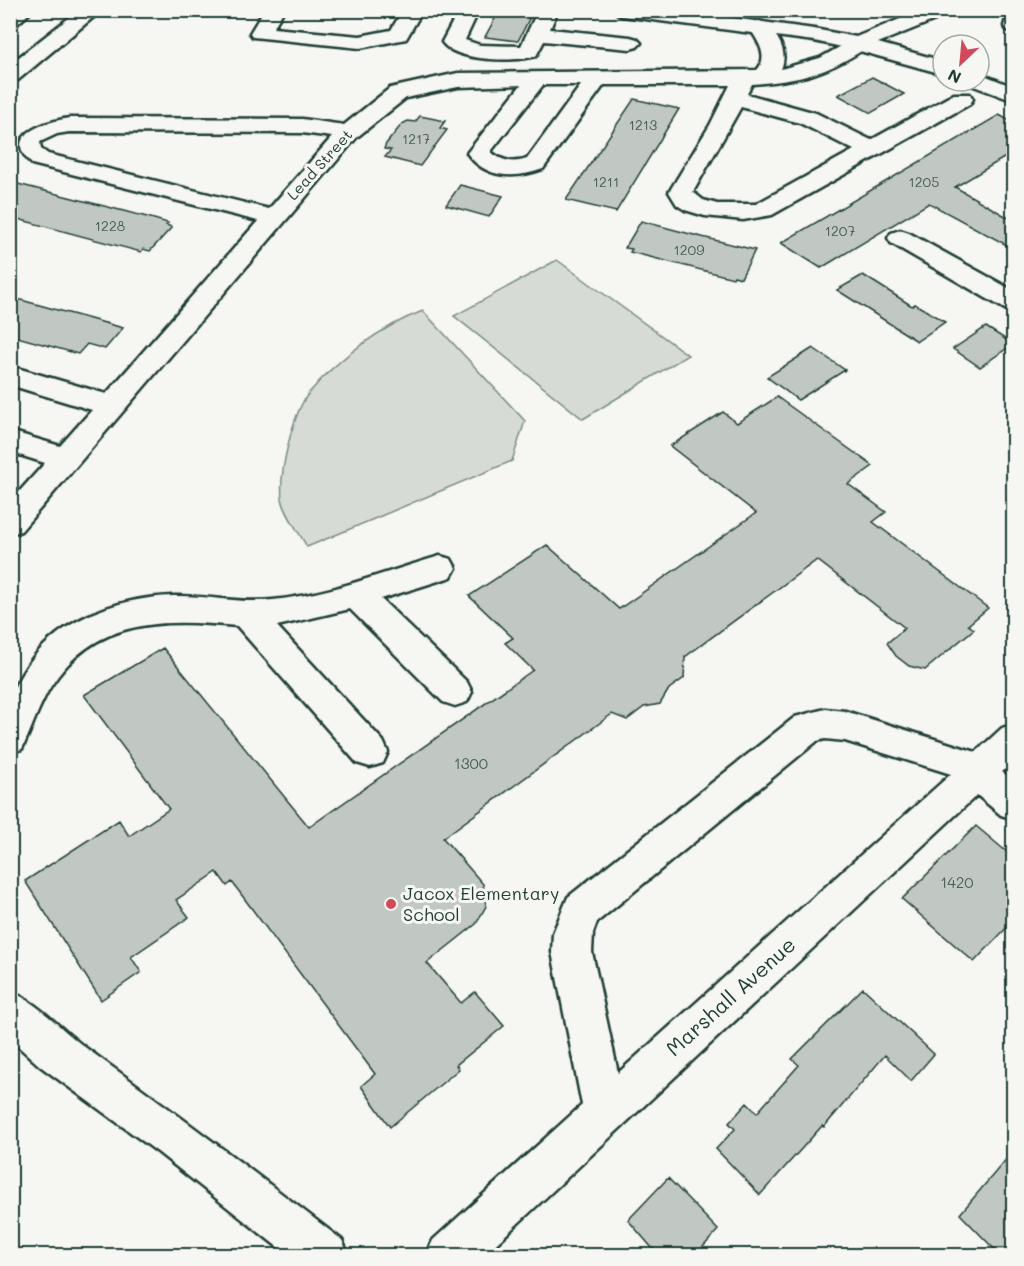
<svg xmlns="http://www.w3.org/2000/svg" width="1024" height="1266" font-family="Mali,sans-serif">
	<rect width="100%" height="100%" fill="#f6f6f2"/>
	<filter id="ink" filterUnits="userSpaceOnUse"><feTurbulence type="fractalNoise" baseFrequency=".0167" numOctaves="2"/><feDisplacementMap in="SourceGraphic" scale="12" xChannelSelector="R" yChannelSelector="G"/><feConvolveMatrix kernelMatrix="1 2 1 2 8 2 1 2 1" color-interpolation-filters="sRGB"/></filter>
	<g filter="url(#ink)">
		<path fill="#d6dbd6" stroke="#7a8c85" stroke-width="1.5" d="M557,260L688,355L583,419L454,316Z
			M423,311L525,421L512,461L307,547C300,533 284,513 282,498C279,473 293,412 309,393C337,359 382,326 423,311Z"/>
		<path fill="#c1c8c3" stroke="#1f3d34" stroke-width="1.5" d="M498,13L530,17L518,41L485,37Z
			M872,77L904,94L871,113L838,95Z
			M634,99L679,109L616,212L566,200Z
			M999,115L1014,123V152L955,187L1014,221V249L929,203L821,268L781,243Z
			M420,116L445,121L440,128L447,130L420,166L385,157L391,150L384,149L386,144L402,124L408,121L415,122Z
			M10,182L147,217L168,223L166,225L172,227L150,251L143,249L141,252L10,217Z
			M460,185L503,196L489,217L446,205Z
			M641,221L694,235L755,250L741,278L734,276L733,278L630,252L632,249L625,248Z
			M863,275L912,306L915,304L945,322L917,341L837,290Z
			M10,297L123,328L105,349L87,344L78,354L10,335Z
			M986,327L1013,344L980,367L953,349Z
			M813,348L845,370L798,400L767,377Z
			M777,397L873,466L848,484L886,512L873,522L988,608L968,625L974,629L925,670L909,666L896,656L887,643L905,628L817,560L685,657L684,678L669,689L660,704L644,707L627,720L612,714L443,838L483,884L486,906L476,924L427,963L461,1003L475,992L504,1026L456,1065L459,1069L390,1127L361,1086L375,1074L232,882L227,886L217,872L176,900L189,917L131,957L141,972L101,1000L25,881L119,820L129,836L169,809L84,695L163,648L309,827L533,670L505,643L513,638L469,596L547,545L619,609L756,513L670,446L723,412L737,423Z
			M976,826L1014,858V920L974,962L902,899Z
			M863,988L934,1054L911,1081L885,1055L824,1127L822,1126L760,1195L716,1149L735,1129L729,1123L747,1103L757,1113L799,1065L792,1059Z
			M1014,1150V1256H1001L960,1214Z
			M668,1178L718,1230L695,1256H659L628,1220Z"/>
		<g fill="none" stroke-linecap="round" stroke-linejoin="round">
			<defs>
				<path id="minor" d="M10,10H33L17,24L10,26Z
					M79,10H102L18,80L10,81V64Z
					M264,10H284L273,28L360,36L391,30L403,10H423L406,39L360,48L253,37L250,33Z
					M459,10H479L465,40L480,45L521,46L538,10H558L550,29L630,37L637,39L641,43L637,47L630,49L544,41L536,56C515,62 456,62 442,42Z
					M1014,14V32L1007,30L1004,26L1007,16Z
					M759,21L766,23C777,36 789,51 781,69L820,58L852,40H866L870,44L866,48C824,75 801,80 752,84L747,94L816,113L871,140L954,94H970L973,99L970,104L772,215L743,220L705,216L685,210L677,205L669,192L710,125L730,85H604L543,169C516,179 485,179 467,153L521,85L458,87L406,98L357,137L21,531L10,534V502L45,463L10,452V431L60,446L92,410L10,385V366L106,394L258,221L32,164C0,135 46,122 69,118L302,119L344,125L390,88L458,73L757,70C770,56 757,40 749,27L752,23ZM543,85H581L527,159C513,164 502,161 491,152L492,150ZM741,107L800,123L854,150L756,204H717L703,200L693,192ZM69,132L302,133L332,137L269,209L48,154L41,149L40,142L57,134Z
					M900,230L909,233L1014,291V311L1005,309L891,243L888,238L891,233Z
					M440,556L451,559L456,568L451,577L381,599L467,682L472,692L467,702L455,706L443,702L350,609L277,626L383,741L388,752L383,763L370,767L357,763L237,626C165,619 95,617 51,686C39,705 32,728 22,749L10,753C10,736 8,715 10,698C12,690 18,681 22,674C53,621 115,598 173,596C207,595 240,604 273,600C331,594 385,572 440,556Z
					M825,709L845,711L976,752L1002,728L1014,724V762L1002,772L1014,781V819L1001,815L977,795L483,1256H426L433,1240L582,1105L552,952L553,933L568,897L795,717ZM825,739L845,741L951,774L618,1073L592,952L593,933L597,922L817,741Z
					M10,991C39,1003 61,1030 86,1048C173,1111 258,1175 342,1240L349,1256H289L159,1153L40,1066L10,1039Z"/>
				<path id="major" d="M612,10H673L814,29L856,37L922,10H948L935,20L878,43L943,61V74L856,50L814,41L622,16Z
					M979,73L1014,87V101L971,85L969,81H979Z"/>
			</defs>
			<use href="#minor" stroke="#1f3d34" stroke-width="5"/>
			<use href="#major" stroke="#1f3d34" stroke-width="5"/>
			<use href="#minor" fill="#f6f6f2" fill-rule="evenodd"/>
			<use href="#major" fill="#f6f6f2" fill-rule="evenodd"/>
		</g>
	</g>
	<circle fill="#d1495b" stroke="#f6f6f2" stroke-width="2" cx="391" cy="904" r="6"/>
	<g text-anchor="middle" stroke-width="6" stroke-linejoin="round" paint-order="stroke">
		<g font-size="14" fill="#486058">
			<text x="643" y="130">1213</text>
			<text x="416" y="144">1217</text>
			<text x="606" y="187">1211</text>
			<text x="924" y="187">1205</text>
			<text x="110" y="231">1228</text>
			<text x="840" y="236">1207</text>
			<text x="689" y="255">1209</text>
		</g>
		<g font-size="15" fill="#1f3d34" stroke="#f6f6f2">
			<text transform="translate(320 165) rotate(-48)" y="5">Lead Street</text>
		</g>
		<g font-size="15" fill="#486058">
			<text x="471" y="769">1300</text>
			<text x="957" y="888">1420</text>
		</g>
		<g font-size="18" fill="#1f3d34" stroke="#f6f6f2" text-anchor="start">
			<text x="403" y="900">Jacox Elementary<tspan x="403" dy="21">School</tspan></text>
		</g>
		<g font-size="21" fill="#1f3d34" stroke="#f6f6f2">
			<text transform="translate(731 997) rotate(-42)" y="7">Marshall Avenue</text>
		</g>
	</g>
	<rect width="1024" height="1266" fill="none" stroke="#f6f6f2" stroke-width="36"/>
	<rect x="18" y="18" width="988" height="1230" fill="none" stroke="#1f3d34" stroke-width="2" filter="url(#ink)"/>
	<g transform="translate(961 63) rotate(206)"><circle r="28" fill="#f6f6f2" stroke="#a0aca6" stroke-width="1.5"/>
	<path d="M0-4.5L10 22L0 15L-10 22Z" fill="#d1495b"/>
	<text y="-9" font-size="16" font-weight="bold" text-anchor="middle" fill="#1f3d34">N</text>
	</g>
</svg>
